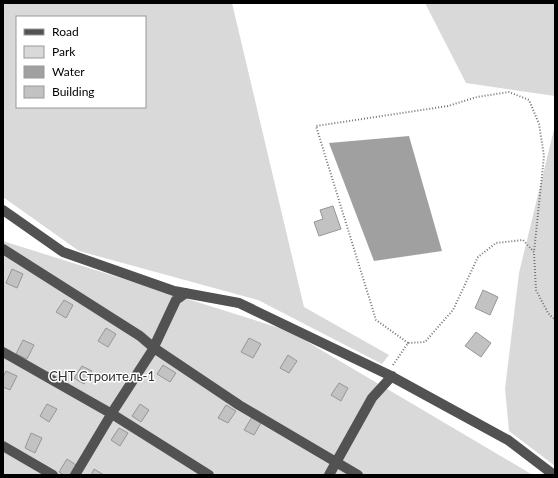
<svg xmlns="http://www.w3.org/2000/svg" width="558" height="478" font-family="Lato,sans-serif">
	<rect width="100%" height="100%" fill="#fff"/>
	<path fill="#d9d9d9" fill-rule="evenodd" d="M3,3H232L304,307L389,355L382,364L258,300L79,251L3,197ZM17,17H145V107H17Z
		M425,3H555V96L466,83Z
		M555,125V466L509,431L505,389L519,273Z
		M3,241L289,331L533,475H3Z"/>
	<path fill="#a0a0a0" d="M409,136L442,251L374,261L329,143Z"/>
	<path fill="#c2c2c2" stroke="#969696" d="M333,206L341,229L319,236L314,222L323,219L320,210Z
		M12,269L23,274L17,288L6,283Z
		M483,290L498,297L490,315L475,308Z
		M64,300L73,305L66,318L56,312Z
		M106,328L116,334L108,347L98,341Z
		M476,332L491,343L481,357L465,346Z
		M249,338L261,344L253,358L241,352Z
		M23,340L34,345L27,359L16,354Z
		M288,355L297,361L289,373L280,368Z
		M163,365L176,373L170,382L157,374Z
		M82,366L92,371L84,384L74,378Z
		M6,371L17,376L10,390L3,387V377Z
		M339,383L348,388L341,401L331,395Z
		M47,404L57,409L49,422L40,416Z
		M140,404L149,410L141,422L132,416Z
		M226,405L236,411L228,423L218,418Z
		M252,417L261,423L254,435L244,430Z
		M119,428L128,433L120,446L111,440Z
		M31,433L42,438L35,453L25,448Z
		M67,459L76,465L70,475H64L59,472Z
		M94,469L104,475H91Z"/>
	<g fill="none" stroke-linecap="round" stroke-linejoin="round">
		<path stroke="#747474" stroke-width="2" stroke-dasharray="1 2" stroke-linecap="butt" d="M408,343L376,320L316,126L448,106L477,97L509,92L529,100L539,124L544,156L534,252
			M393,365L408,343L425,342L453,310L478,257L496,243L523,240L534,252L536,290L548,313L555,320"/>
		<path stroke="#525252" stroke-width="10" d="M3,210L63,252L174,291L239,303L387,374L508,440L554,475
			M3,249L140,336L154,348L239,405L358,475
			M3,352L112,414L209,475
			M3,446L53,475
			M75,475L115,408L152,351L176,300L186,293
			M329,475L372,398L392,376"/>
	</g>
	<g text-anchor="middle" stroke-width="3" stroke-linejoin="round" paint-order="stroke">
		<g font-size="13" fill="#303030" stroke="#fff">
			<text x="102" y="381">СНТ Строитель-1</text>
		</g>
	</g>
	<rect width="558" height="478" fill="none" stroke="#000000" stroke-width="8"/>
	<rect x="16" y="16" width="130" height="92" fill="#ffffff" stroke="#999999"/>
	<rect x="24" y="29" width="20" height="6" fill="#525252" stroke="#999999"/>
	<text x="52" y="36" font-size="12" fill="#000000">Road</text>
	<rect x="24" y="46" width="20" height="12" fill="#d9d9d9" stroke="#999999"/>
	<text x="52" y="56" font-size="12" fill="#000000">Park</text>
	<rect x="24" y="66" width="20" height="12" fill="#a0a0a0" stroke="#999999"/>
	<text x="52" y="76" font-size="12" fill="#000000">Water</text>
	<rect x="24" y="86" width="20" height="12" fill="#c2c2c2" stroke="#999999"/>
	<text x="52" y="96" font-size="12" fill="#000000">Building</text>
</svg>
